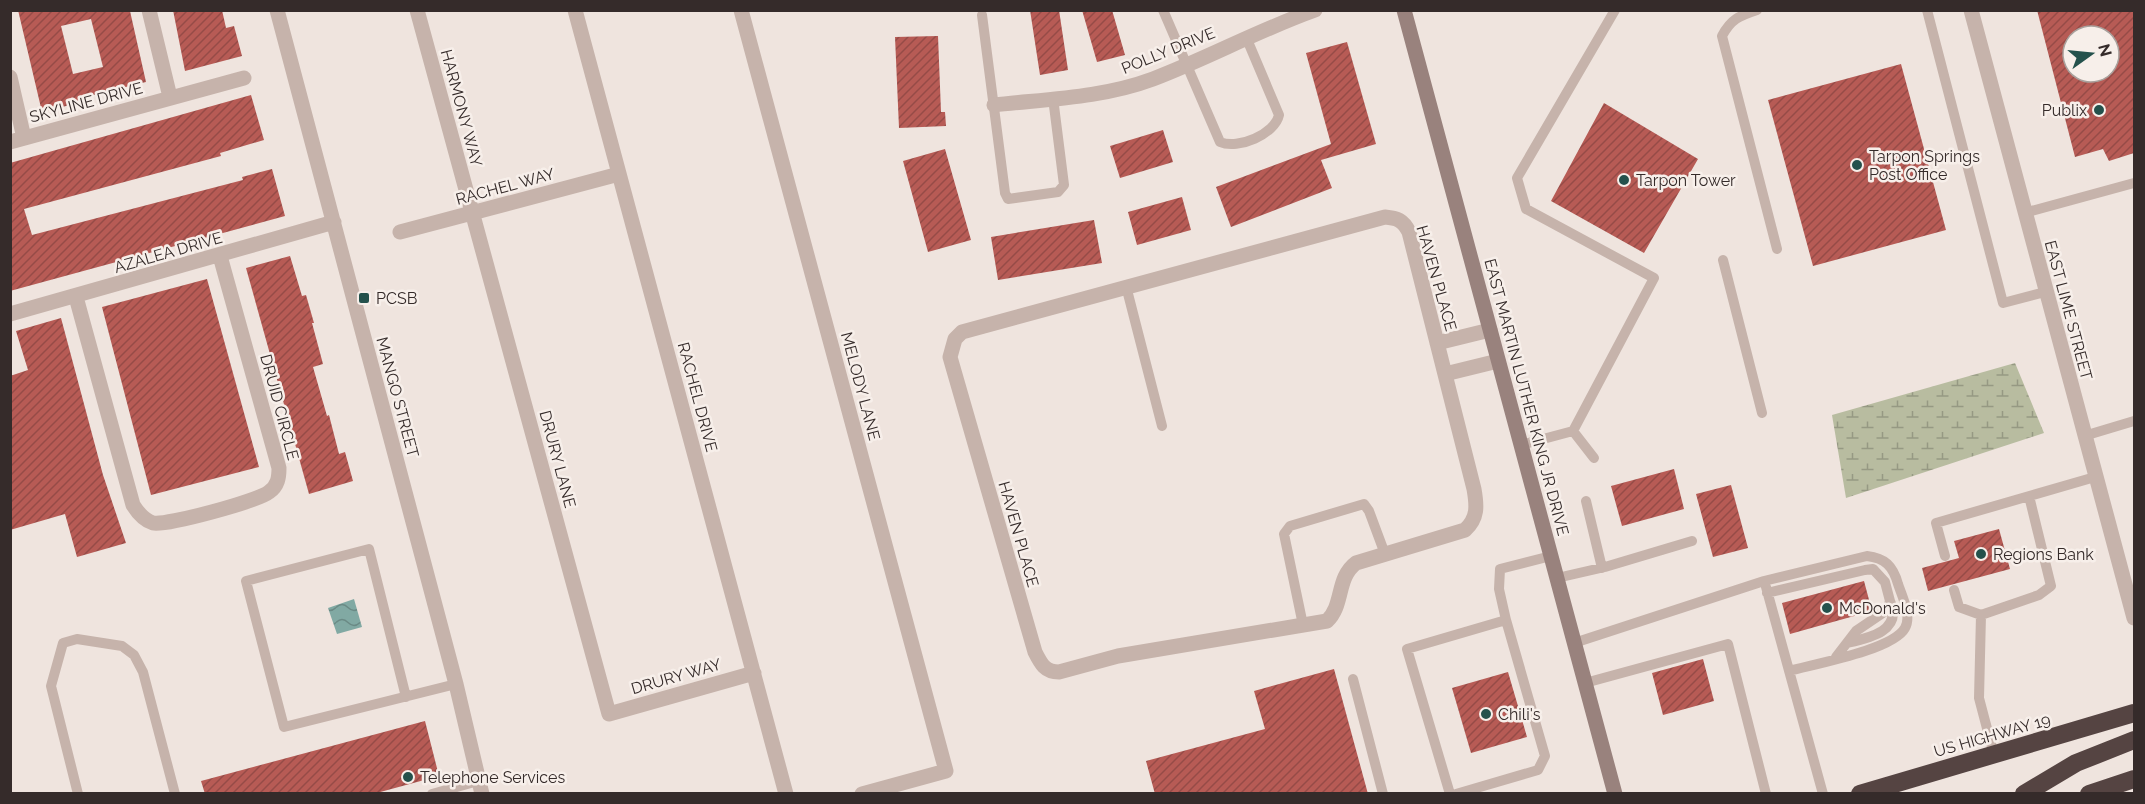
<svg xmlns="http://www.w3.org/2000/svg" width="2145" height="804" font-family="Raleway,sans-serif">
	<defs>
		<pattern id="wetland-marsh" width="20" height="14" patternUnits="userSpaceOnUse" patternTransform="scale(1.5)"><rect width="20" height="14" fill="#b8bca0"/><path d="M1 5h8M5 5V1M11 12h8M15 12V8" fill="none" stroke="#969983"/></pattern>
		<pattern id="water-waves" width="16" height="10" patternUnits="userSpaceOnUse" patternTransform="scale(1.5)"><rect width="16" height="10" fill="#81a9a3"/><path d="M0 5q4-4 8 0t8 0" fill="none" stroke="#6a8a85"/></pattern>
		<pattern id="building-hatch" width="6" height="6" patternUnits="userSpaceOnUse" patternTransform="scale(1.5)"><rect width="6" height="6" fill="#b75b55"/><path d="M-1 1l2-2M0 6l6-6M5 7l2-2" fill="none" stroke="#964b47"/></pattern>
	</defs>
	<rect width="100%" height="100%" fill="#efe4de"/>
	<path fill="url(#wetland-marsh)" d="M2015,363L2044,433L1846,498L1832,415Z"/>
	<path fill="url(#water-waves)" d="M354,599L362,627L337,634L328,608Z"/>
	<path fill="url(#building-hatch)" fill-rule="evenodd" d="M18,10L130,11L146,82L85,97L86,101L42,112ZM91,19L103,67L73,74L61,26Z
		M173,10H222L226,28L234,26L242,56L185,71Z
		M1030,10H1059L1068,70L1040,75Z
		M1082,10H1112L1125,55L1097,62Z
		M2037,10H2134V153L2109,161L2103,149L2075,157ZM2073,36H2109V72H2073Z
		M938,36L941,112H945L946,126L899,128L895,37Z
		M1347,42L1376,144L1321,160L1332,188L1231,227L1216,187L1331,144L1306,53Z
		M1901,64L1946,230L1813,266L1768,100Z
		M251,95L264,140L220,153L221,156L24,209L32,235L243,180L242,177L272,169L285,216L10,291V163Z
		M1604,103L1698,159L1644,253L1551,201Z
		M1163,130L1173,162L1120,178L1110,146Z
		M945,149L971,240L928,252L903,161Z
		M1182,197L1191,230L1137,245L1128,212Z
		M1094,220L1102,263L998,280L991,237Z
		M290,256L302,296L306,295L314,323H312L323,364L313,367L327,416L329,415L339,454L345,452L353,481L309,494L246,268Z
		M207,279L259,467L151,495L102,307Z
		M61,318L103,475L126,543L77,557L65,514L10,530V376L28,370L16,331Z
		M1674,469L1684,509L1622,526L1611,486Z
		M1731,485L1748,548L1713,557L1696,494Z
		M1999,529L2010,569L1928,591L1922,568L1959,558L1954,541Z
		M1864,581L1872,611L1790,634L1782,603Z
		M1703,659L1714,701L1663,715L1652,673Z
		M1334,669L1368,794H1155L1146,761L1265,729L1254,691Z
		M1508,672L1527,737L1471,753L1452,688Z
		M425,721L439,776L373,794H205L201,781Z"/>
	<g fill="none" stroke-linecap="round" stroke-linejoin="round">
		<path stroke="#c6b3ab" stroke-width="10" d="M1163,10L1220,142C1238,150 1275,134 1279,115L1246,37
			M1757,10C1739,16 1731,19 1722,36L1777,249
			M1927,10L2003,303L2045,292
			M982,15L1005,193L1008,199L1058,192L1064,185L1053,98
			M2024,213L2134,183
			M1723,260L1762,413
			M1126,286L1162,426
			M1573,431L1654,278L1526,209L1517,178L1615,10
			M2084,436L2134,421
			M1521,445L1573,431L1594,458
			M1586,501L1602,568
			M1945,556L1936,523L2095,477
			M1557,578L1605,567L1692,541
			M1766,587L1823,794
			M1954,590L1959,607L1981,615
			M1767,593L1865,570L1873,569L1885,582L1890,601L1887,610L1856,631L1836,657
			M1506,620L1499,589L1500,569L1551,556
			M1303,625L1284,534L1290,526L1364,504L1369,511L1385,554
			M1574,643L1764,581L1867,556C1885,558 1893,566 1898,584C1902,596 1912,616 1905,628C1893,650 1814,664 1789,671
			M1847,643C1869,638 1903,631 1890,601
			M1353,679L1383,794
			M1585,683L1728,644L1766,794
			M406,697L369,549L246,581L284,727L456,684
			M1994,755L1979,698L1981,615L2039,595L2051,586L2029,496
			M78,794L51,686L63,643L77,639L122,646L134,655L143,672L175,794
			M432,794L478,781
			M1450,794L1407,649L1506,620L1545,756L1538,770L1456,794"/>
		<path stroke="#c6b3ab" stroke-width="15" d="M149,10L170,97
			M277,10L456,684L482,794
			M417,10L609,714L754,673
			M575,10L786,794
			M741,10L946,771L862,794
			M1971,10L2134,618
			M10,77L24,138
			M994,105C1047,99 1102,98 1153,79C1208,58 1259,30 1315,10
			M10,142L244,78
			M1385,217C1397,218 1403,220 1409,232L1474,489C1477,506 1478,518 1465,530L1356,563C1336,578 1344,605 1327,621L1118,656L1059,672C1045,672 1041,664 1035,652L950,357L955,339L962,332Z
			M400,232L619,174
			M76,297L133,505C138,513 144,520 153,523C166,526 258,501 269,492C278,486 279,477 279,468L220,256
			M10,314L334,222
			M1437,343L1490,330
			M1445,374L1498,361"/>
		<path stroke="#99827d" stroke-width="15" d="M1404,10L1615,794"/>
		<path stroke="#554442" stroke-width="18" d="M1860,794L2134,713
			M2024,794L2076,763L2134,740
			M2089,794L2134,779"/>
	</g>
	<g fill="#24514c" stroke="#f7efea" stroke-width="2">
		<circle cx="2099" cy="110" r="6"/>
		<circle cx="1857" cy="165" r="6"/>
		<circle cx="1624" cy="180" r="6"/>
		<rect x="358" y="292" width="12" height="12" rx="3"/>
		<circle cx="1981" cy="554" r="6"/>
		<circle cx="1827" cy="608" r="6"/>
		<circle cx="1486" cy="714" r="6"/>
		<circle cx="408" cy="777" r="6"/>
	</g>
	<g text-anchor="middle" stroke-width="5" stroke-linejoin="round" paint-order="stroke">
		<g font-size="16" fill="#352b2a" stroke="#f7efea">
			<text transform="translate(1168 50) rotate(-22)" y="6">POLLY DRIVE</text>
			<text transform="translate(86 102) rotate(-15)" y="6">SKYLINE DRIVE</text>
			<text transform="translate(462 108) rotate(75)" y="6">HARMONY WAY</text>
			<text transform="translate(505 186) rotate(-15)" y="6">RACHEL WAY</text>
			<text transform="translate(168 252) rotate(-16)" y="6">AZALEA DRIVE</text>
			<text transform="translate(1437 278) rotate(74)" y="6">HAVEN PLACE</text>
			<text transform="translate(2069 310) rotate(75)" y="6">EAST LIME STREET</text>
			<text transform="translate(861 386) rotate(75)" y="6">MELODY LANE</text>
			<text transform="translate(398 397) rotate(75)" y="6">MANGO STREET</text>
			<text transform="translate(698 397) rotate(75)" y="6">RACHEL DRIVE</text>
			<text transform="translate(1527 397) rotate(75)" y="6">EAST MARTIN LUTHER KING JR DRIVE</text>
			<text transform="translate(280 407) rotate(75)" y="6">DRUID CIRCLE</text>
			<text transform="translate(558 459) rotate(75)" y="6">DRURY LANE</text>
			<text transform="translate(1019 534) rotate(74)" y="6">HAVEN PLACE</text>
			<text transform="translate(676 676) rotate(-16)" y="6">DRURY WAY</text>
			<text transform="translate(1992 735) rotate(-16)" y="6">US HIGHWAY 19</text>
		</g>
		<g font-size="16" fill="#352b2a" stroke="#f7efea" text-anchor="start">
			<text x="2087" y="116" text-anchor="end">Publix</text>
			<text x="1869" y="162">Tarpon Springs<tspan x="1869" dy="18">Post Office</tspan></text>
			<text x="1636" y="186">Tarpon Tower</text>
			<text x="376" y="304">PCSB</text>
			<text x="1993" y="560">Regions Bank</text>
			<text x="1839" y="614">McDonald's</text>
			<text x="1498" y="720">Chili's</text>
			<text x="420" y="783">Telephone Services</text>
		</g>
	</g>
	<rect width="2145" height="804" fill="none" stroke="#352b2a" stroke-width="24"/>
	<g transform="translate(2091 54) rotate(75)"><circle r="28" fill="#f7efea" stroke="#a9a19d" stroke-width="1.5"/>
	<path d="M0-4.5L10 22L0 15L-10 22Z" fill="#24514c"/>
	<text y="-9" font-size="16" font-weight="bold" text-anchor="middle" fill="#352b2a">N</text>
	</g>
</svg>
